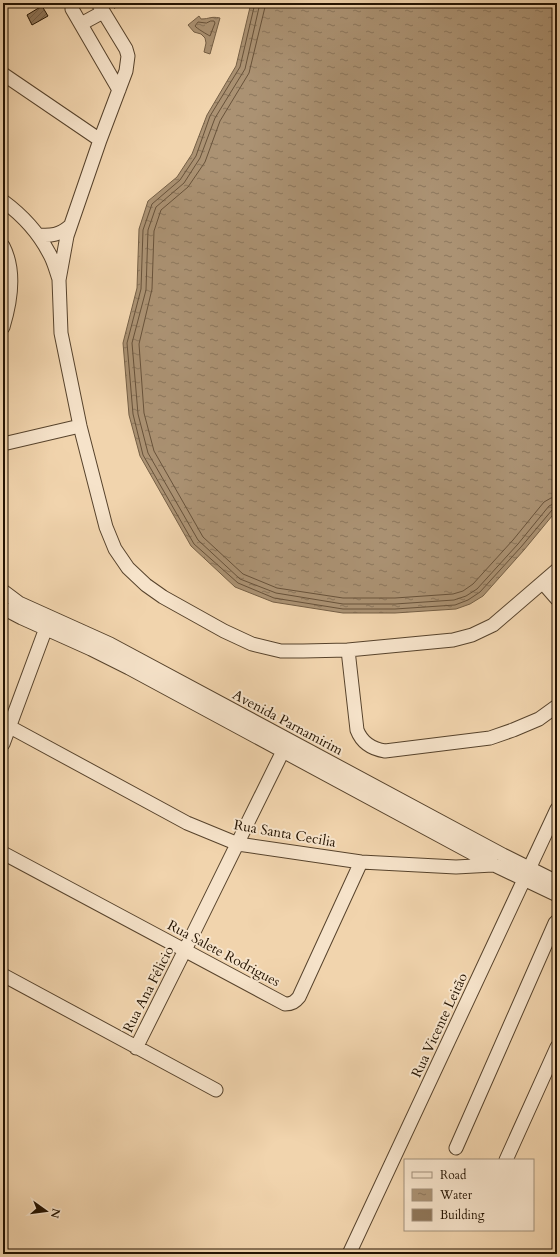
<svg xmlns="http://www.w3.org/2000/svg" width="560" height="1257" font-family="Cardo,serif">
	<defs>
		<pattern id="water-ripples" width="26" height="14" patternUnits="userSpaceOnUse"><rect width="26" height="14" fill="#ab9273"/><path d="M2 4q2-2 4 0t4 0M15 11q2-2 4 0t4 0" fill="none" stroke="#8b765c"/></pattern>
		<pattern id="building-hatch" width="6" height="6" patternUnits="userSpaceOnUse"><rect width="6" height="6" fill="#8f775a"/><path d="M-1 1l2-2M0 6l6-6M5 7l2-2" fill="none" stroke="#756048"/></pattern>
	</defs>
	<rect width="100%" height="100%" fill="#f1d4ad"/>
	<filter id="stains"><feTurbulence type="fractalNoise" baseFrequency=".005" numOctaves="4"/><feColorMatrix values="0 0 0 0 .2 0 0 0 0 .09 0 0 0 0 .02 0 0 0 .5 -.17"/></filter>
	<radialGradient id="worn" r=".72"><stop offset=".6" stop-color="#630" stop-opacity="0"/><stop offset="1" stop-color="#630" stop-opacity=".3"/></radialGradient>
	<path fill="url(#water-ripples)" stroke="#755f45" d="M251,3H557V510L524,550L483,596L470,604L456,609L395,613H343L273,602L235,587L191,546L140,456L129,415L123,343L137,288L139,229L148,201L177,177L192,154L207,115L236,66Z
		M199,16L201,19C210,19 210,16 220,18L210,54L204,52L206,43L205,38L201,34L194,32L188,25Z"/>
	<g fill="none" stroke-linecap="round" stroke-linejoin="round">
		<path stroke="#68523a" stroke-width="1" d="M255,3L240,67L210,116L196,156L180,180L152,204L143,230L141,289L127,343L133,414L143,455L194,544L238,583L274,598L343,609H395L455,605L468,600L480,592L521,547L552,510L557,508
			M260,3L245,69L215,118L200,158L184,183L156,207L148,230L146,290L132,343L138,414L148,453L198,540L240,579L276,593L343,604H395L454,600L466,596L477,589L518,544L549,506L553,504L557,503
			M266,3L249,73L220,121L205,162L188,187L161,210L154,231L152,289L139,344L144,413L154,451L203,537L243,574L277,588L343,598H395L453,594L463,591L473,584L513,540L544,502L551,498L557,497
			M211,21H214L215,23L210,36C208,35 196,28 195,26L198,22L206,23Z"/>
	</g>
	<path fill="url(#building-hatch)" stroke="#241301" d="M42,6L48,16L32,25L27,15Z"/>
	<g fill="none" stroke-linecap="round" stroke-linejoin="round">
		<defs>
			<path id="minor" d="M98,3L126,49L128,56L126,71L100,140L67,236L59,280L61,333L80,426L106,527L115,549L128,568L146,585L163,597L224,631L252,644L281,651H303L348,650L453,640L472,635L493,625L557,570
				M72,9L119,90
				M81,24L103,12
				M3,74L100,140
				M3,201C22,215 38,232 49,253C54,261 56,271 59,279
				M38,235C52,236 59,235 70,226
				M3,246C16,271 11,301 3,327
				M3,444L80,426
				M543,583L557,599
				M3,591L19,603L110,644L503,855L557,882
				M3,608L22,618L91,649L129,668L494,865L557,895
				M348,650L357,730C362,743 372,749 385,751L490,738L513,730L539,719L557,706
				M3,722L10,727L187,823L238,844L361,862L456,867L493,865
				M3,744L46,628
				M3,853L285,1004C292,1004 295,1002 299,997L361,862
				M3,975L216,1090
				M136,1048L185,950L283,751
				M456,1148L555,923L557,921
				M506,1160L557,1047
				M349,1254L557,809"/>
		</defs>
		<use href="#minor" stroke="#57432c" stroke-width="15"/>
		<path stroke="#241301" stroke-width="1.5" stroke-dasharray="1 2" stroke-linecap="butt" d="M114,8L123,3"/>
		<use href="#minor" stroke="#f6e3ca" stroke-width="13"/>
	</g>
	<g text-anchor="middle" stroke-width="4" stroke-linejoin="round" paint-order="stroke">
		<g font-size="14" fill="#241301" stroke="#f6e3ca">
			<text transform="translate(288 722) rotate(28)" y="5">Avenida Parnamirim</text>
			<text transform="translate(285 833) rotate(10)" y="5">Rua Santa Cecilia</text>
			<text transform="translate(224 953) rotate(28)" y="5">Rua Salete Rodrigues</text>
			<text transform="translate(148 989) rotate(-63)" y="5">Rua Ana Félicio</text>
			<text transform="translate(439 1025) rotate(-65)" y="5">Rua Vicente Leitão</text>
		</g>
	</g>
	<rect width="560" height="1257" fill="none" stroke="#f1d4ad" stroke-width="16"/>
	<rect x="4" y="4" width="552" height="1249" fill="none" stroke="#241301" stroke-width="2"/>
	<rect x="8" y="8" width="544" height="1241" fill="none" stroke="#241301"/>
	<rect x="404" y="1159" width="130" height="72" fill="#f6e3ca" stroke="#a2907a"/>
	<rect x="412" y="1172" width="20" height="6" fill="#f6e3ca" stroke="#a2907a"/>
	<text x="440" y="1179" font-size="12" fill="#241301">Road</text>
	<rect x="412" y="1189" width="20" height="12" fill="url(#water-ripples)" stroke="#a2907a"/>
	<text x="440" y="1199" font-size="12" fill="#241301">Water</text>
	<rect x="412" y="1209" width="20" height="12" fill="#8f775a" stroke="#a2907a"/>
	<text x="440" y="1219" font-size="12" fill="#241301">Building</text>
	<g transform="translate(46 1211) rotate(104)" stroke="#f6e3ca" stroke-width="3" paint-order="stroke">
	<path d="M0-3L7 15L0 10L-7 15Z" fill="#241301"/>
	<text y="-6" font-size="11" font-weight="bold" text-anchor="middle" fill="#241301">N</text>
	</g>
	<rect width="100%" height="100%" filter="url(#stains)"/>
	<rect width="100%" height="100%" fill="url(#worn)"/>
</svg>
